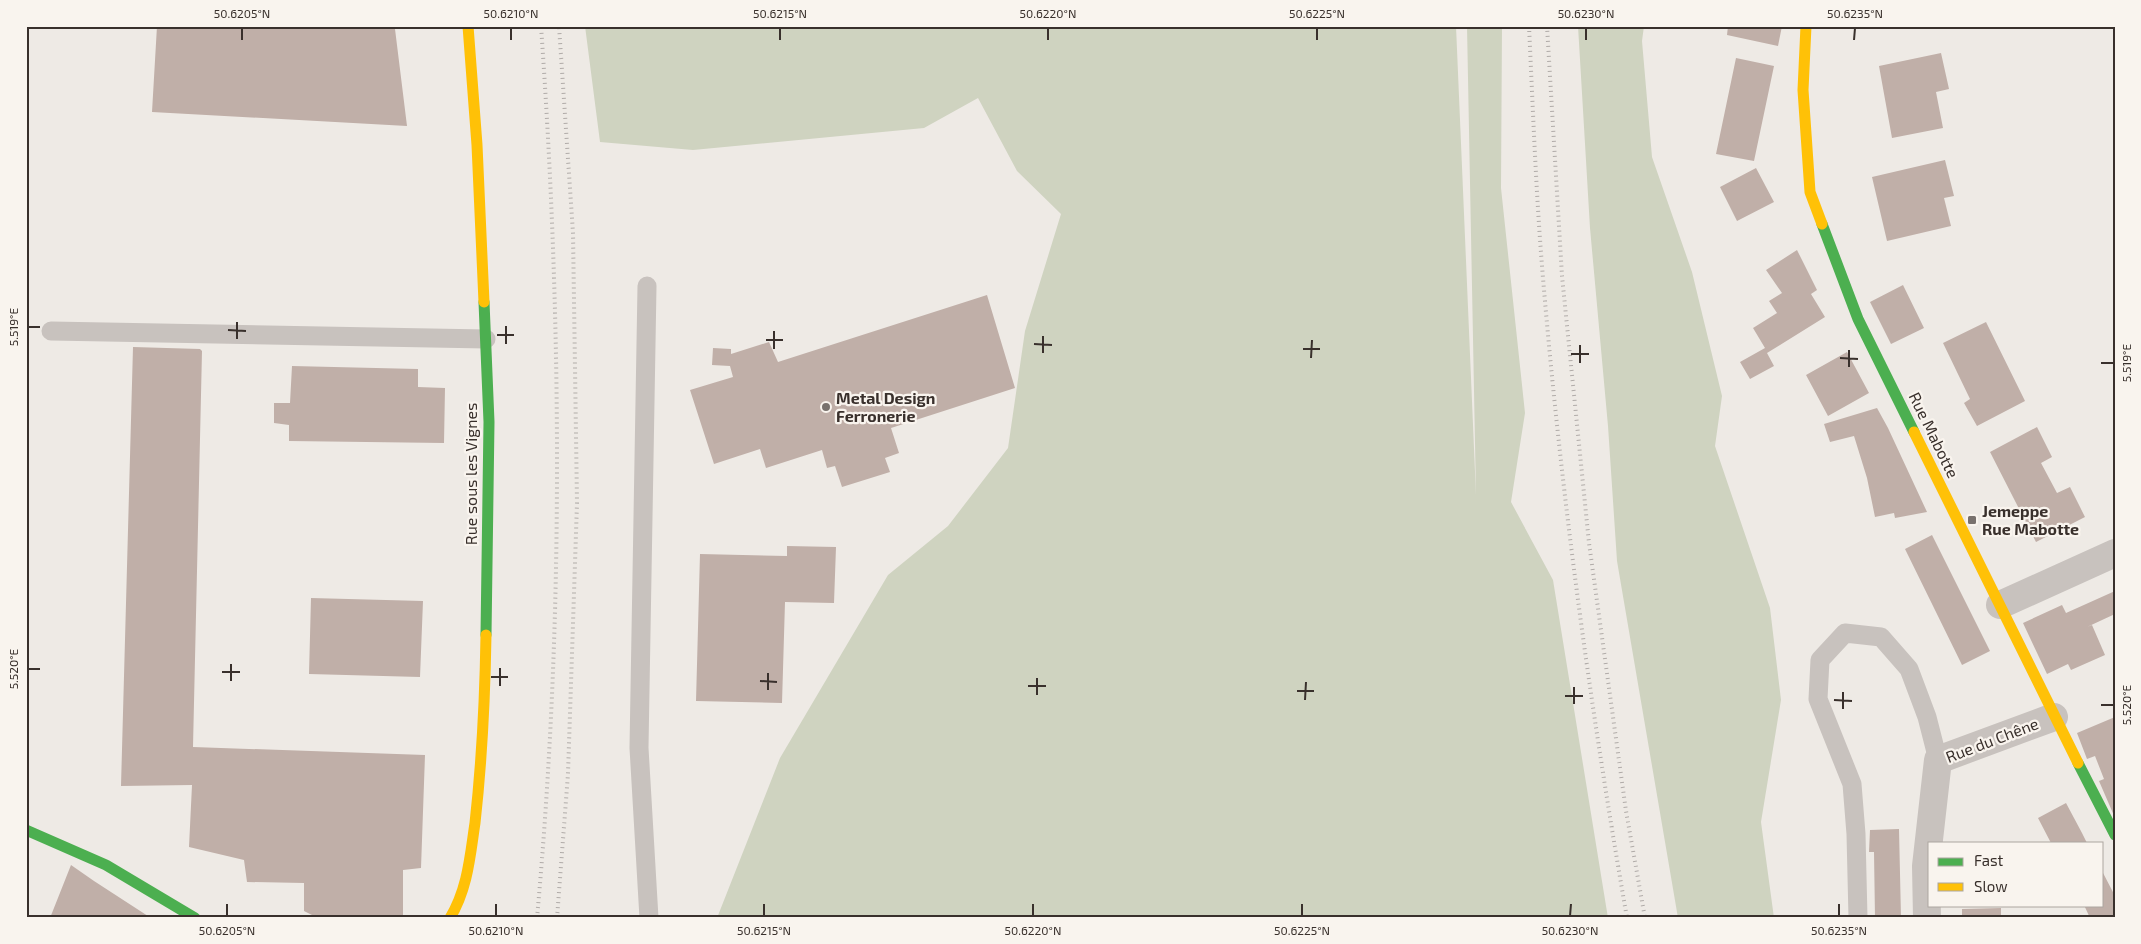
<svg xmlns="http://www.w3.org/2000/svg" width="2141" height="944" font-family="'Exo 2',sans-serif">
	<rect width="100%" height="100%" fill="#eeeae5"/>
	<path fill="#cfd3c0" d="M585,26H1456L1476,495L1467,26H1502L1501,188L1525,413L1511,502L1553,580L1608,918H717L780,758L888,575L948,526L1008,448L1025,331L1061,214L1017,171L978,98L924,128L693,150L600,142Z
		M1578,26H1644L1642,41L1652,157L1692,272L1722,396L1715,446L1770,608L1781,700L1761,822L1774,918H1678L1617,561L1608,426L1590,228Z"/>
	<path fill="#c0afa8" d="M157,26H352L395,29L407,126L152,112Z
		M1728,26H1782L1778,46L1727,35Z
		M1868,26H1910V28H1869Z
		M1941,53L1949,89L1936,92L1943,128L1892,138L1879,66Z
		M1736,58L1774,66L1754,161L1716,154Z
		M1945,160L1954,196L1944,198L1951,226L1887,241L1872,177Z
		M1756,168L1774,202L1737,221L1720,187Z
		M1797,250L1817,290L1811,294L1825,317L1767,353L1774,366L1750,379L1740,362L1765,348L1753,328L1777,313L1769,301L1782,293L1766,270Z
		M1903,285L1924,328L1891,344L1870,302Z
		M987,295L1015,388L891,428L899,453L885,458L890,472L842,487L835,466L827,468L822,450L766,468L760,449L714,464L690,390L733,377L730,366L712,365L713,348L731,349V354L769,342L778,362Z
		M1986,322L2025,401L1977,426L1964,403L1970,399L1943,343Z
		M133,347L200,349L202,351L193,747L425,755L421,868L403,870V915L399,918H318L304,911V883L247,882L244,860L189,847L192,785L121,786Z
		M1847,352L1869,393L1828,416L1806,375Z
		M292,366L418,369V387L445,388L444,443L289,441V425L274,423V403H290Z
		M1877,408L1888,428L1927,512L1895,518L1894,513L1875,517L1867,478L1854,436L1830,442L1824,424Z
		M2037,427L2052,457L2041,463L2057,493L2070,487L2085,517L2036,542L1990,452Z
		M1932,535L1990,651L1962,665L1905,549Z
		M787,546L836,547L834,603L785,602L782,703L696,701L700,554L787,556Z
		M2115,591V614L2087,627L2092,625L2105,655L2071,670L2068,664L2047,674L2023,623L2062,605L2066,613Z
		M311,598L423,601L420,677L309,674Z
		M2115,717V818L2099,781L2104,779L2095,756L2087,759L2077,733Z
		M2066,803L2082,833L2087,843H2051L2038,818Z
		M1899,829L1901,918H1875L1874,852H1869L1870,830Z
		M71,865L94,881L151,918H50Z
		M2102,871L2115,896V918H2090L2084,905H2102Z
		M2001,908V918H1962V909Z"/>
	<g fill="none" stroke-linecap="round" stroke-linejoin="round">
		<path stroke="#c8c2be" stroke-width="19" d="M647,286L639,748L649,918
			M51,331L486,339
			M1858,918L1856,834L1852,784L1818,699L1820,660L1845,633L1881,637L1909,669L1927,717L1938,760"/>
		<path stroke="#c8c2be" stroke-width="28" d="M2000,605L2115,553
			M1927,918L1926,866L1938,760L2054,717"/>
		<path stroke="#4caf50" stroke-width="11" d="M1822,224L1858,319L1914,432
			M484,302L489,422L486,635
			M2078,763L2115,835
			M26,830L106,865L195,918"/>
		<path stroke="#ffc107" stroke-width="11" d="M468,26L477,145L484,302
			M1806,26L1803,90L1810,192L1822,224
			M1914,432L2078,763
			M450,918C468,888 470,856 475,823C482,760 485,698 486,635"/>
		<path stroke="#b0aba8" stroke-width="4" stroke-dasharray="1 4" stroke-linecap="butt" d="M1529,26C1533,110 1536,195 1543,278C1561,493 1590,706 1627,918
			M1547,26L1562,276L1589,543L1626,811L1645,918
			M537,918C564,622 562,323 541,26
			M557,918L568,774L577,503L573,233L559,26"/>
	</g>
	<path fill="none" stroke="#39302c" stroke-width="2" d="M242,40V28M511,40V28M780,40V28M1048,40V28M1317,40V28M1586,40V28M1854,40L1855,28M28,327H40M228,330L246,331M497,335H514M237,339V322M766,340H783M506,344V326M1034,344L1052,345M774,349V331M1303,349H1320M1043,353V336M1571,354H1589M1311,358L1312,340M1840,358L1858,359M1580,363V345M2101,363H2114M1849,367V350M28,669H40M222,672H240M491,677H508M231,681V664M760,681L777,682M500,686V668M1028,686H1046M768,690V673M1297,691H1314M1037,695V678M1565,696H1583M1305,700L1306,682M1834,700L1852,701M1574,704V687M2101,705H2114M1843,709V692M227,916V904M496,916V904M764,916V904M1033,916V904M1302,916V904M1570,916L1571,904M1839,916V904"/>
	<g fill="#78716d" stroke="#f9f4ee" stroke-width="2">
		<circle cx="826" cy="407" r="5"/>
		<rect x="1967" y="515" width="10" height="10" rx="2.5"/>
	</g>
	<g text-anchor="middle" stroke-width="4.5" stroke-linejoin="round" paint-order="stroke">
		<g font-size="16" font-weight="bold" fill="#39302c" stroke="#f9f4ee" text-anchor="start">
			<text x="836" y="404">Metal Design<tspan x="836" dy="18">Ferronerie</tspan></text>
			<text x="1982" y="517">Jemeppe<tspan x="1982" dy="18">Rue Mabotte</tspan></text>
		</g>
		<g font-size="16" fill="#39302c" stroke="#f9f4ee">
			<text transform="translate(1934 435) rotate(64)" y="6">Rue Mabotte</text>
			<text transform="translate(471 474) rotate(-90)" y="6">Rue sous les Vignes</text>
			<text transform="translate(1992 740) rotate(-21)" y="6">Rue du Chêne</text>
		</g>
	</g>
	<rect width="2141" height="944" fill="none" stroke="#f9f4ee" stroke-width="55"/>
	<rect x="1928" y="842" width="175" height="65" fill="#f9f4ee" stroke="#aca6a0"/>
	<rect x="1938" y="858" width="25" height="8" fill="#4caf50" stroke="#aca6a0"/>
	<text x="1974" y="866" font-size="15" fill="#39302c">Fast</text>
	<rect x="1938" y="883" width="25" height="8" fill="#ffc107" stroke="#aca6a0"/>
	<text x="1974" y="892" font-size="15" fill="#39302c">Slow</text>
	<rect x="28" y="28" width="2086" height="888" fill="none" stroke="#39302c" stroke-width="2"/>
	<g font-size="12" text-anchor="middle" fill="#39302c">
		<text x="242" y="18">50.6205°N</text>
		<text x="511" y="18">50.6210°N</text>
		<text x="780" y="18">50.6215°N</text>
		<text x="1048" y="18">50.6220°N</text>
		<text x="1317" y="18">50.6225°N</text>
		<text x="1586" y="18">50.6230°N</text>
		<text x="1855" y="18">50.6235°N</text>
		<text transform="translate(14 327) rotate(-90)" y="4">5.519°E</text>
		<text transform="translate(2127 363) rotate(-90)" y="4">5.519°E</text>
		<text transform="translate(14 669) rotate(-90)" y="4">5.520°E</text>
		<text transform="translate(2127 705) rotate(-90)" y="4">5.520°E</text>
		<text x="227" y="935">50.6205°N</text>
		<text x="496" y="935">50.6210°N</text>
		<text x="764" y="935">50.6215°N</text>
		<text x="1033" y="935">50.6220°N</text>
		<text x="1302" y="935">50.6225°N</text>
		<text x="1570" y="935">50.6230°N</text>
		<text x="1839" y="935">50.6235°N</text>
	</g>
</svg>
